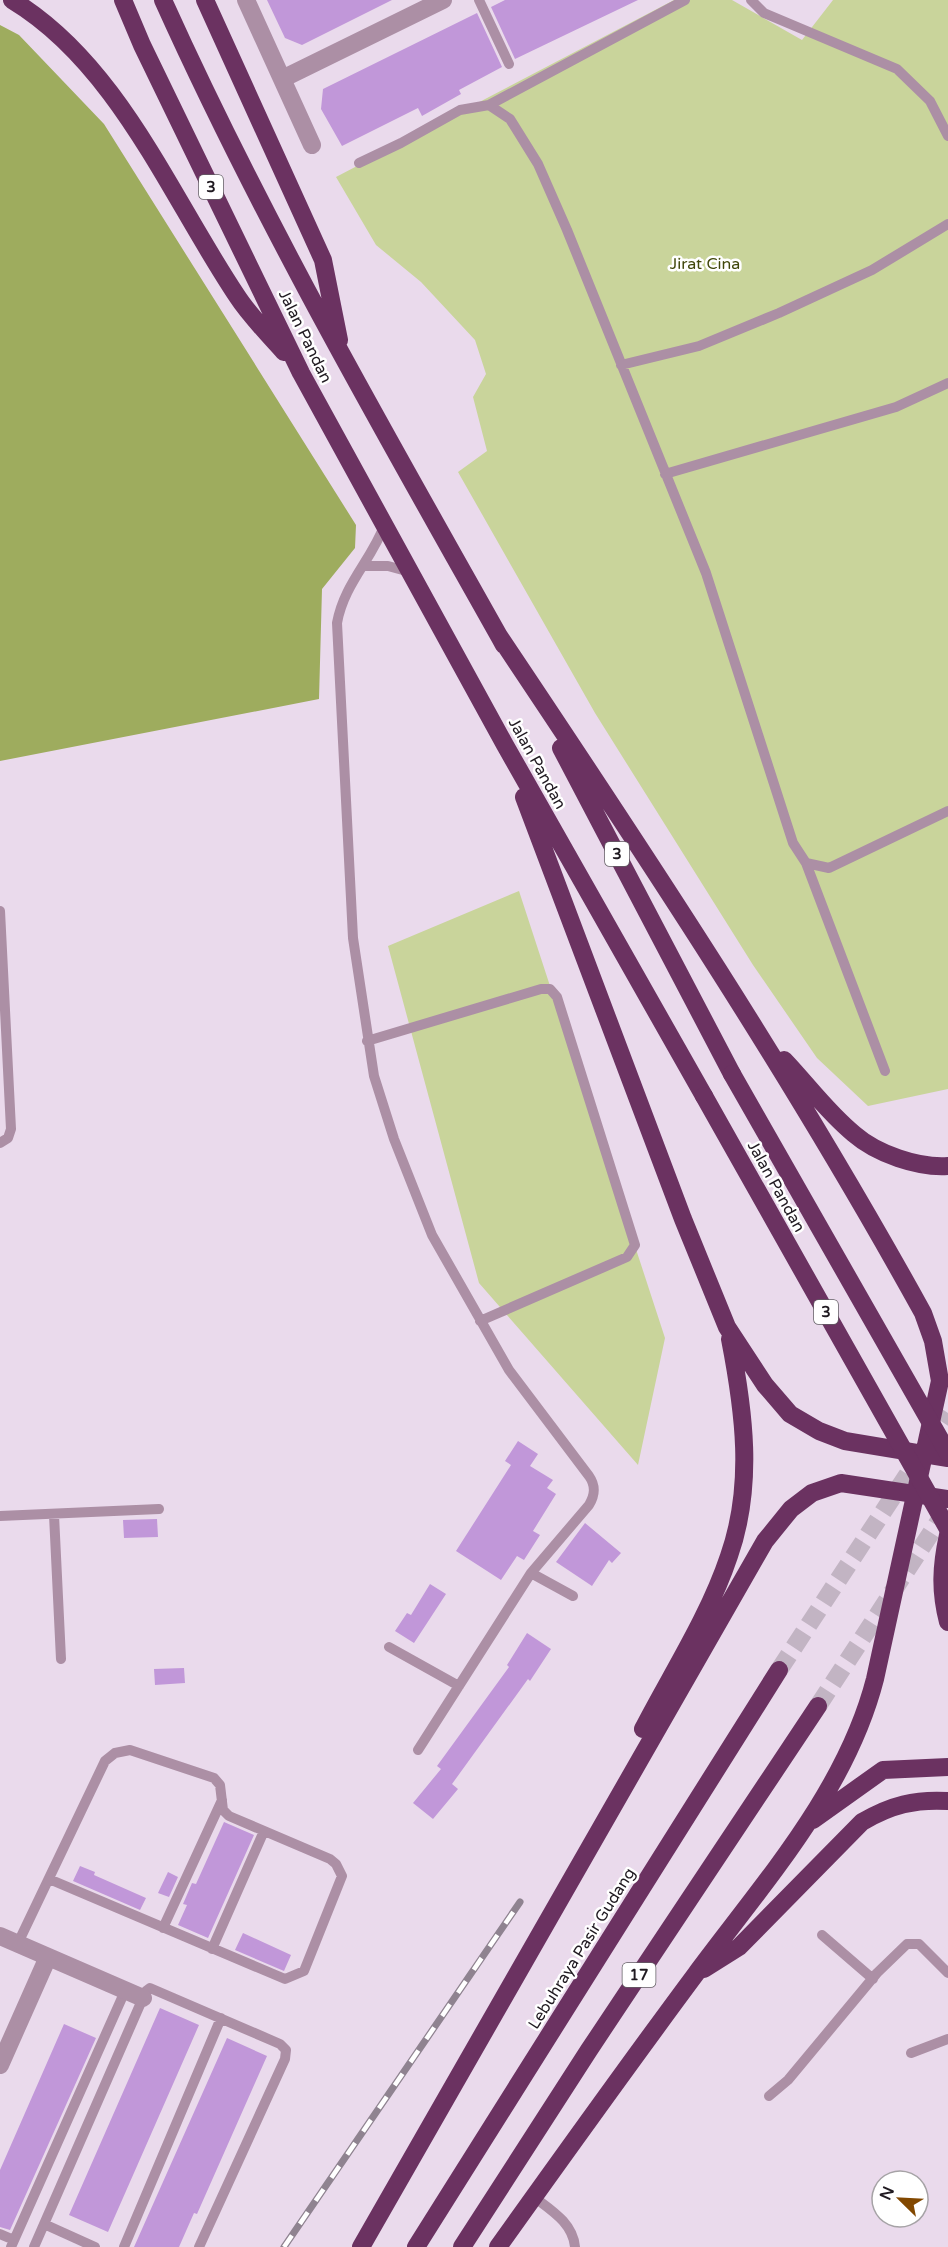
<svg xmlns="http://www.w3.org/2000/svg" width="948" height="2247" font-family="'Varela Round',sans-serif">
	<rect width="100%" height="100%" fill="#eadaec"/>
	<path fill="#c9d49b" d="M674,0H732L802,40L833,0H948V1089L868,1106L817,1058L753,965L595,713L458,472L487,451L473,397L486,374L475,340L421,282L376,245L336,177Z
		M519,891L665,1338L638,1465L479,1283L388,946Z"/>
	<path fill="#9eac5e" d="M0,25L19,35L104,124L356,525L355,548L322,589L319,699L0,761Z"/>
	<path fill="#c197d9" d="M267,0H392L302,45L285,38Z
		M505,0H638L515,59L491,7Z
		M477,13L502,67L459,90L461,94L422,116L418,108L342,146L321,109L323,89Z
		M518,1441L538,1454L530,1466L553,1480L547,1488L556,1494L533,1531L540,1535L524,1560L517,1556L501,1580L456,1551L511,1465L505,1461Z
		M157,1519L158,1537L124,1538L123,1520Z
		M585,1523L621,1553L612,1563L609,1560L592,1586L556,1562Z
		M430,1584L446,1594L414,1643L395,1631L407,1613L411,1615Z
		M527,1633L551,1649L530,1681L528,1679L452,1784L458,1789L433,1819L413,1803L441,1769L437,1766L509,1667L507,1665Z
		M184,1668L185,1683L155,1685L154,1669Z
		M224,1822L254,1835L208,1938L178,1925L187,1905L183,1904L192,1883L196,1884Z
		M80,1866L95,1872L94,1875L146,1898L140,1910L73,1881Z
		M168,1872L178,1877L169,1897L158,1893Z
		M243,1933L291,1955L284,1971L235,1950Z
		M160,2008L199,2025L108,2232L69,2215Z
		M64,2024L96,2038L10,2230L0,2227V2170Z
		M227,2038L267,2056L197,2214L194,2213L179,2247H134Z"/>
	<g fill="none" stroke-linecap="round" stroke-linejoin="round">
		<path stroke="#c2b4c3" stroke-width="18" stroke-dasharray="18 9" stroke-linecap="butt" d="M779,1670L948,1413
			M818,1706L948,1507"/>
		<path stroke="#ac8fa5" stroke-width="10" d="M479,0L509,64
			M751,0L764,13L897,69L930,101L948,136
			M489,105L685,0
			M359,163L401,143L460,110L489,105L510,119L538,164L567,230L706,573L793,843L806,863L829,868L948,811
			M621,365L699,346L779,313L872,270L948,224
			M665,474L896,407L948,383
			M385,524C371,561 344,584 337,623L353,938L374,1076L394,1139L432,1235L509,1370L589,1476C596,1486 595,1495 589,1505L531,1573L418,1750
			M364,566H388L410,572
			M806,863L885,1071
			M0,911L11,1129L8,1138L0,1143
			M367,1041L541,989H550L557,997L635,1245L627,1257L480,1321
			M54,1515L61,1659
			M0,1516L159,1509
			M531,1573L573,1596
			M389,1647L459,1686
			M163,1928L222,1800
			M822,1935L873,1979
			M18,1943L105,1761L115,1753L130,1750L214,1778L220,1785L223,1810L229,1816L330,1859L336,1864L342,1876L304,1971L285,1979L49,1879
			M212,1949L264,1831
			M911,2053L948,2039
			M769,2096L788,2080L877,1973L907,1944H919L948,1973
			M534,2197C551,2210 573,2223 575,2247
			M44,2224L95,2247
			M0,2234L14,2240
			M11,2247L125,1991
			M34,2247L146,1991L150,1988L280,2044L286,2050L285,2059L199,2247
			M124,2247L221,2018"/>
		<path stroke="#ac8fa5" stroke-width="18" d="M246,0L312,145
			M282,79L443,0
			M0,1936L143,1998
			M0,2065L48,1957"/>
		<path stroke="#6b3261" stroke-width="18" d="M12,0C118,64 170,196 237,296C250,316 268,334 284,352
			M123,0L142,45L301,373L505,745L704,1096
			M163,0C263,222 385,433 504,645
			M205,0L323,260L339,340
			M561,748L732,1074
			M524,797L683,1219L727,1327L765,1385L790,1414L819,1431L845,1441L948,1458
			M784,1060C807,1084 828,1113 854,1134C877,1154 918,1168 948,1166
			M948,1535C941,1567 940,1591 948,1622
			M643,1729C672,1673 709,1616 729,1556C754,1485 744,1411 730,1339
			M813,1820L883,1770L948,1767
			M704,1969L739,1947L862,1822C891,1805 915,1799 948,1801
			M361,2247L765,1541L791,1509L812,1493L841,1483L948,1499
			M416,2247L779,1670
			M462,2247L589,2050L818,1706
			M498,2247C563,2156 628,2065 695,1975C763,1883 846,1792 875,1679L940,1381L933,1341L923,1313C794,1079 647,857 499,636"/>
		<defs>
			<path id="rail" d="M284,2247L520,1902"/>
		</defs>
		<use href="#rail" stroke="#8f8390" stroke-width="7"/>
		<use href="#rail" stroke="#fff" stroke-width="4.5" stroke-dasharray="14" stroke-linecap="butt"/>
		<path stroke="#6b3261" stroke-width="18" d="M732,1074L948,1453
			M704,1096L948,1529"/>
	</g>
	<g text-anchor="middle" stroke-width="5" stroke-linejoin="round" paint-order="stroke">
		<g fill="#fff" stroke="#635f64" stroke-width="1.5">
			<rect x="199" y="175" width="24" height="24" rx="4.5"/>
			<rect x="605" y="842" width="24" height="24" rx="4.5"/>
			<rect x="814" y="1300" width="24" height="24" rx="4.5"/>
			<rect x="622.5" y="1963" width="33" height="24" rx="4.5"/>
		</g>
		<g font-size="15" font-weight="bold" fill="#201a21">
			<text x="211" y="192">3</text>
			<text x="617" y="859">3</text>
			<text x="826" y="1317">3</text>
			<text x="639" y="1980">17</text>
		</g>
		<g font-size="16" fill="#40470b" stroke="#fff">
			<text x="705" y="269">Jirat Cina</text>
		</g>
		<g font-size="16" fill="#201a21" stroke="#fff">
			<text transform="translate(306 336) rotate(64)" y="6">Jalan Pandan</text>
			<text transform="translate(538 763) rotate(61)" y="6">Jalan Pandan</text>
			<text transform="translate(777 1186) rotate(61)" y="6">Jalan Pandan</text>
			<text transform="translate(581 1948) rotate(-58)" y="6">Lebuhraya Pasir Gudang</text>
		</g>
	</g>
	<g transform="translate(900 2199) rotate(294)"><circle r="28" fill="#ffffff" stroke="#a6a3a6" stroke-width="1.5"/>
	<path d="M0-4.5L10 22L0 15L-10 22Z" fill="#824800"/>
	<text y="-9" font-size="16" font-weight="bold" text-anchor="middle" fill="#201a21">N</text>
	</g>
</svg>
